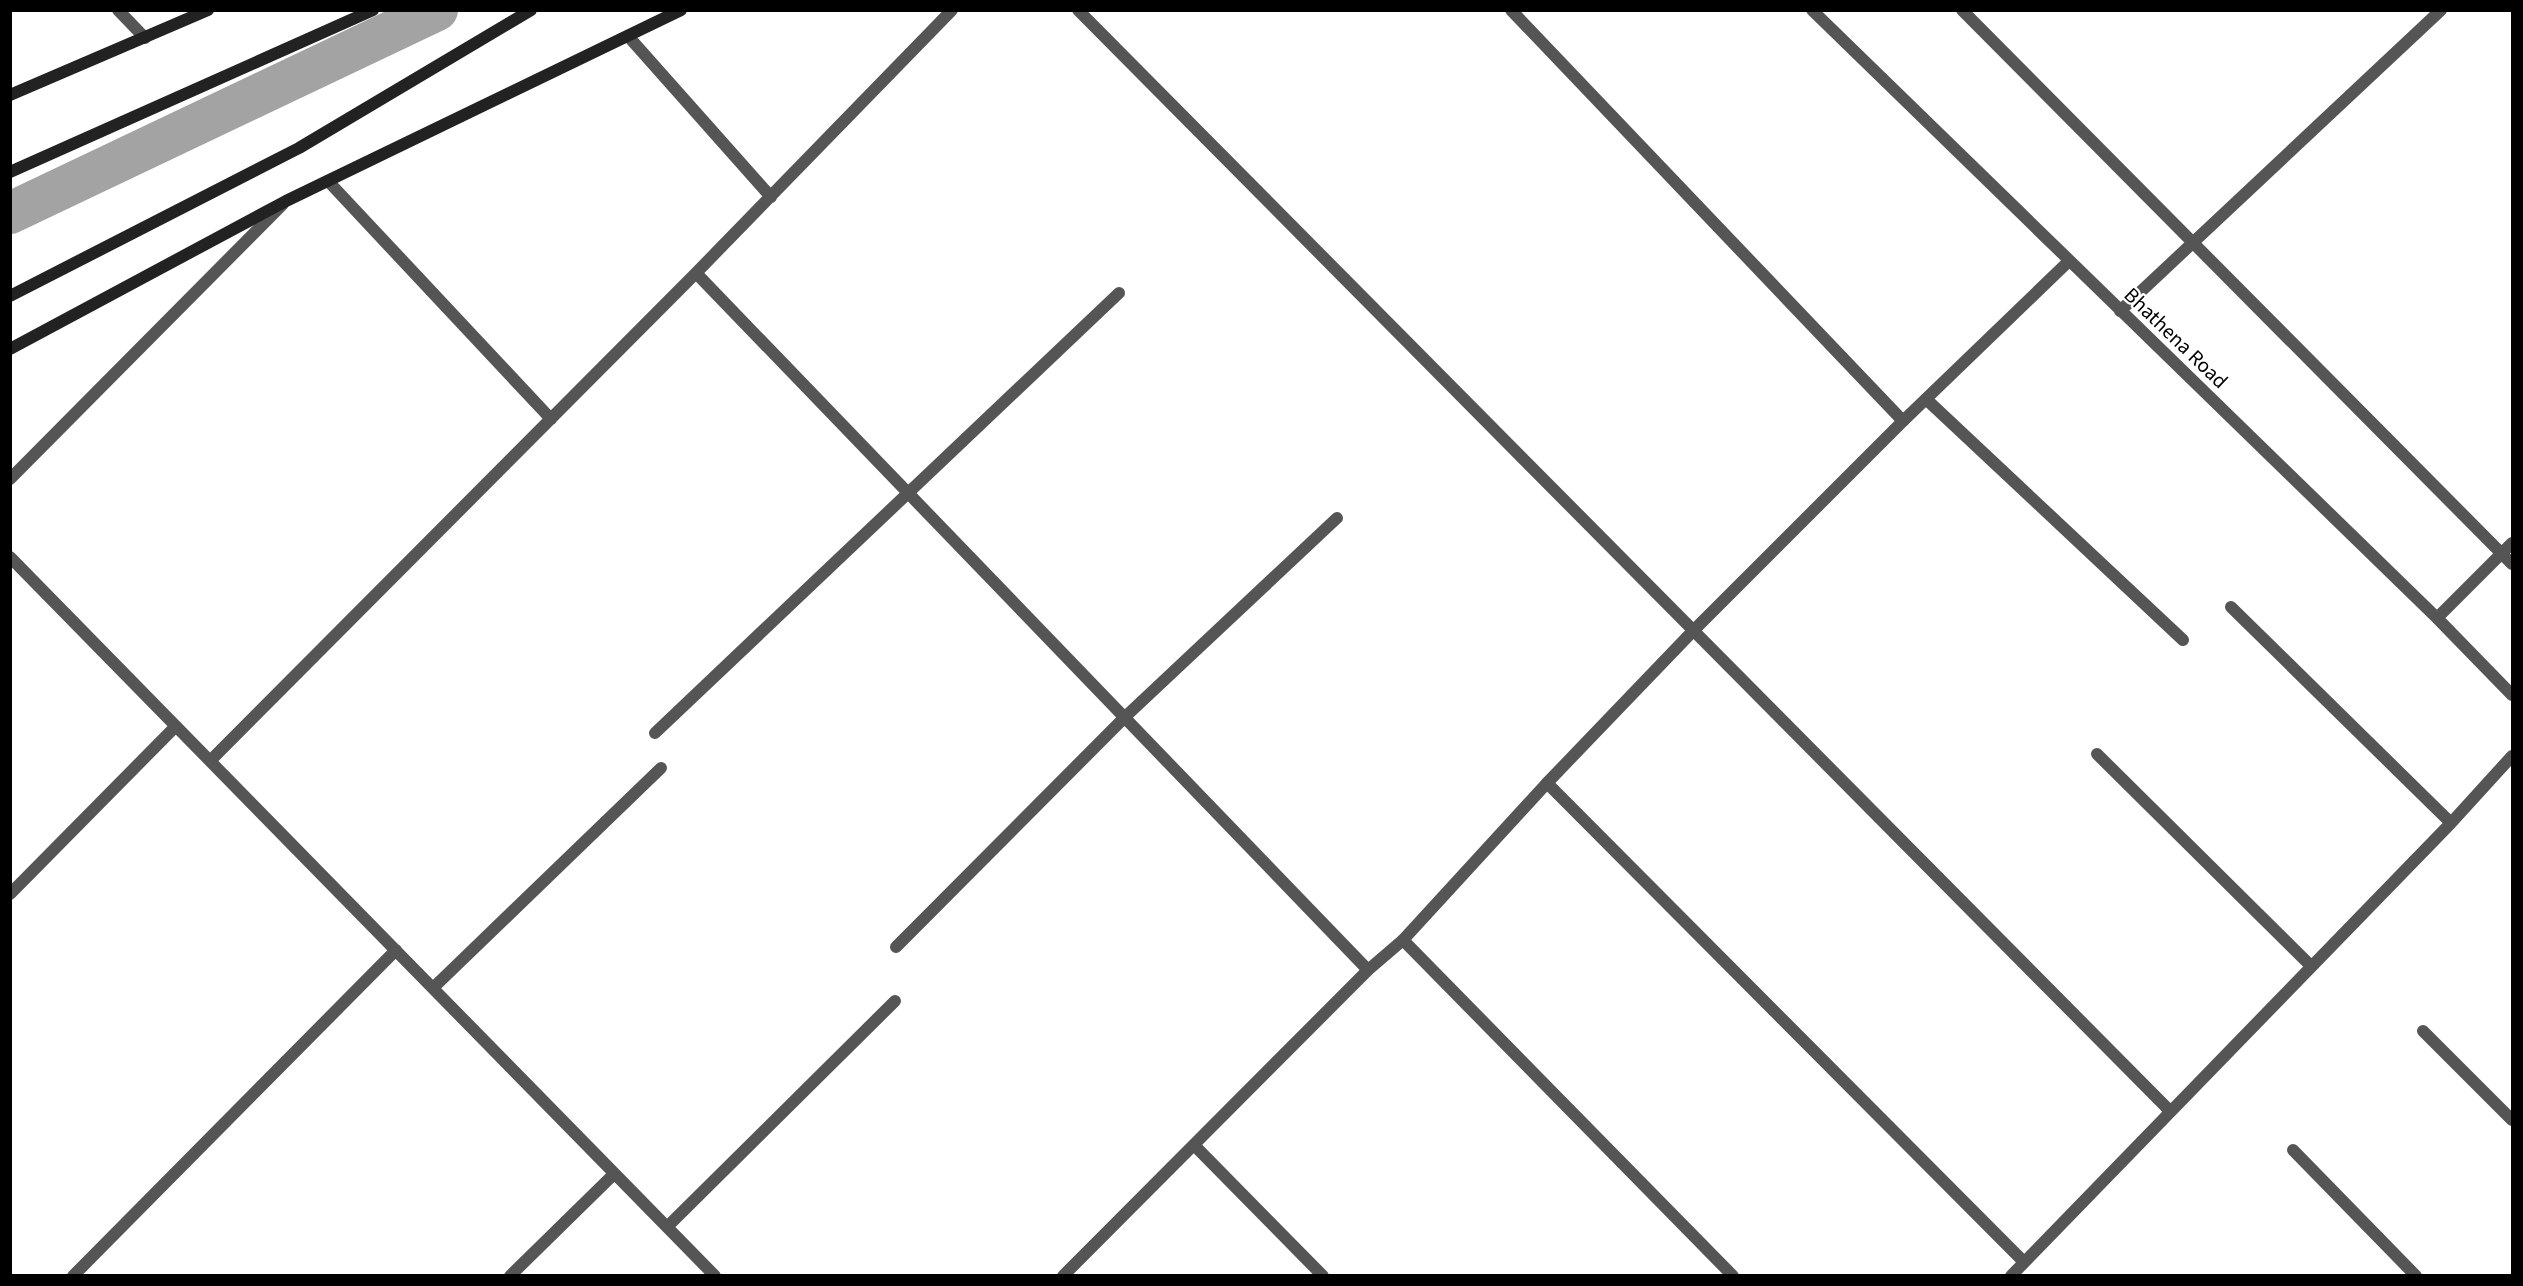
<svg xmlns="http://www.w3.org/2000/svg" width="2523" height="1286" font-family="'Source Sans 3',sans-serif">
	<rect width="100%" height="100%" fill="#fff"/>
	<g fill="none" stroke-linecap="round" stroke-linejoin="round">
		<path stroke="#a3a3a3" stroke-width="42" d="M10,213L437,10"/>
		<path stroke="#555" stroke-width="12" d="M118,10L145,38
			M1078,10L2170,1111
			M1511,10L1903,421
			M628,36L771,197
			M328,181L551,419
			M696,273L1368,970
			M2120,311L2441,10
			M1926,399L2183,640
			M10,479L283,204
			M10,557L715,1276
			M2231,607L2451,823
			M655,733L1119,293
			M2097,754L2311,966
			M210,761L696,273L952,10
			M1547,783L2023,1261
			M10,894L176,726
			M1403,940L1733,1276
			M896,947L1125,717L1337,518
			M433,988L661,768
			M2423,1031L2512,1120
			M1194,1145L1323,1276
			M2293,1150L2416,1276
			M668,1226L895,1001
			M73,1276L396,950
			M510,1276L614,1174
			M2011,1276L2451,823L2512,756"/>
		<path stroke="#555" stroke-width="12" d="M1812,10L2437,618L2512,695
			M1962,10L2512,564
			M2437,618L2512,543
			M1063,1276L1368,970L1403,940L1547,783L1692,632L1903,421L2069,261"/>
		<path stroke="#222" stroke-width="12" d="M10,95L208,10
			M10,172L373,10
			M10,296L299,148L531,10
			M10,349L286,201L681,10"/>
	</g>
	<g text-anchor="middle" stroke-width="4.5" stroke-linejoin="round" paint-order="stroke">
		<g font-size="21" fill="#000" stroke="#fff">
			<text transform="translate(2176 338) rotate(44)" y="7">Bhathena Road</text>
		</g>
	</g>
	<rect width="2523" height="1286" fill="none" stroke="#000000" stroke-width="24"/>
</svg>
